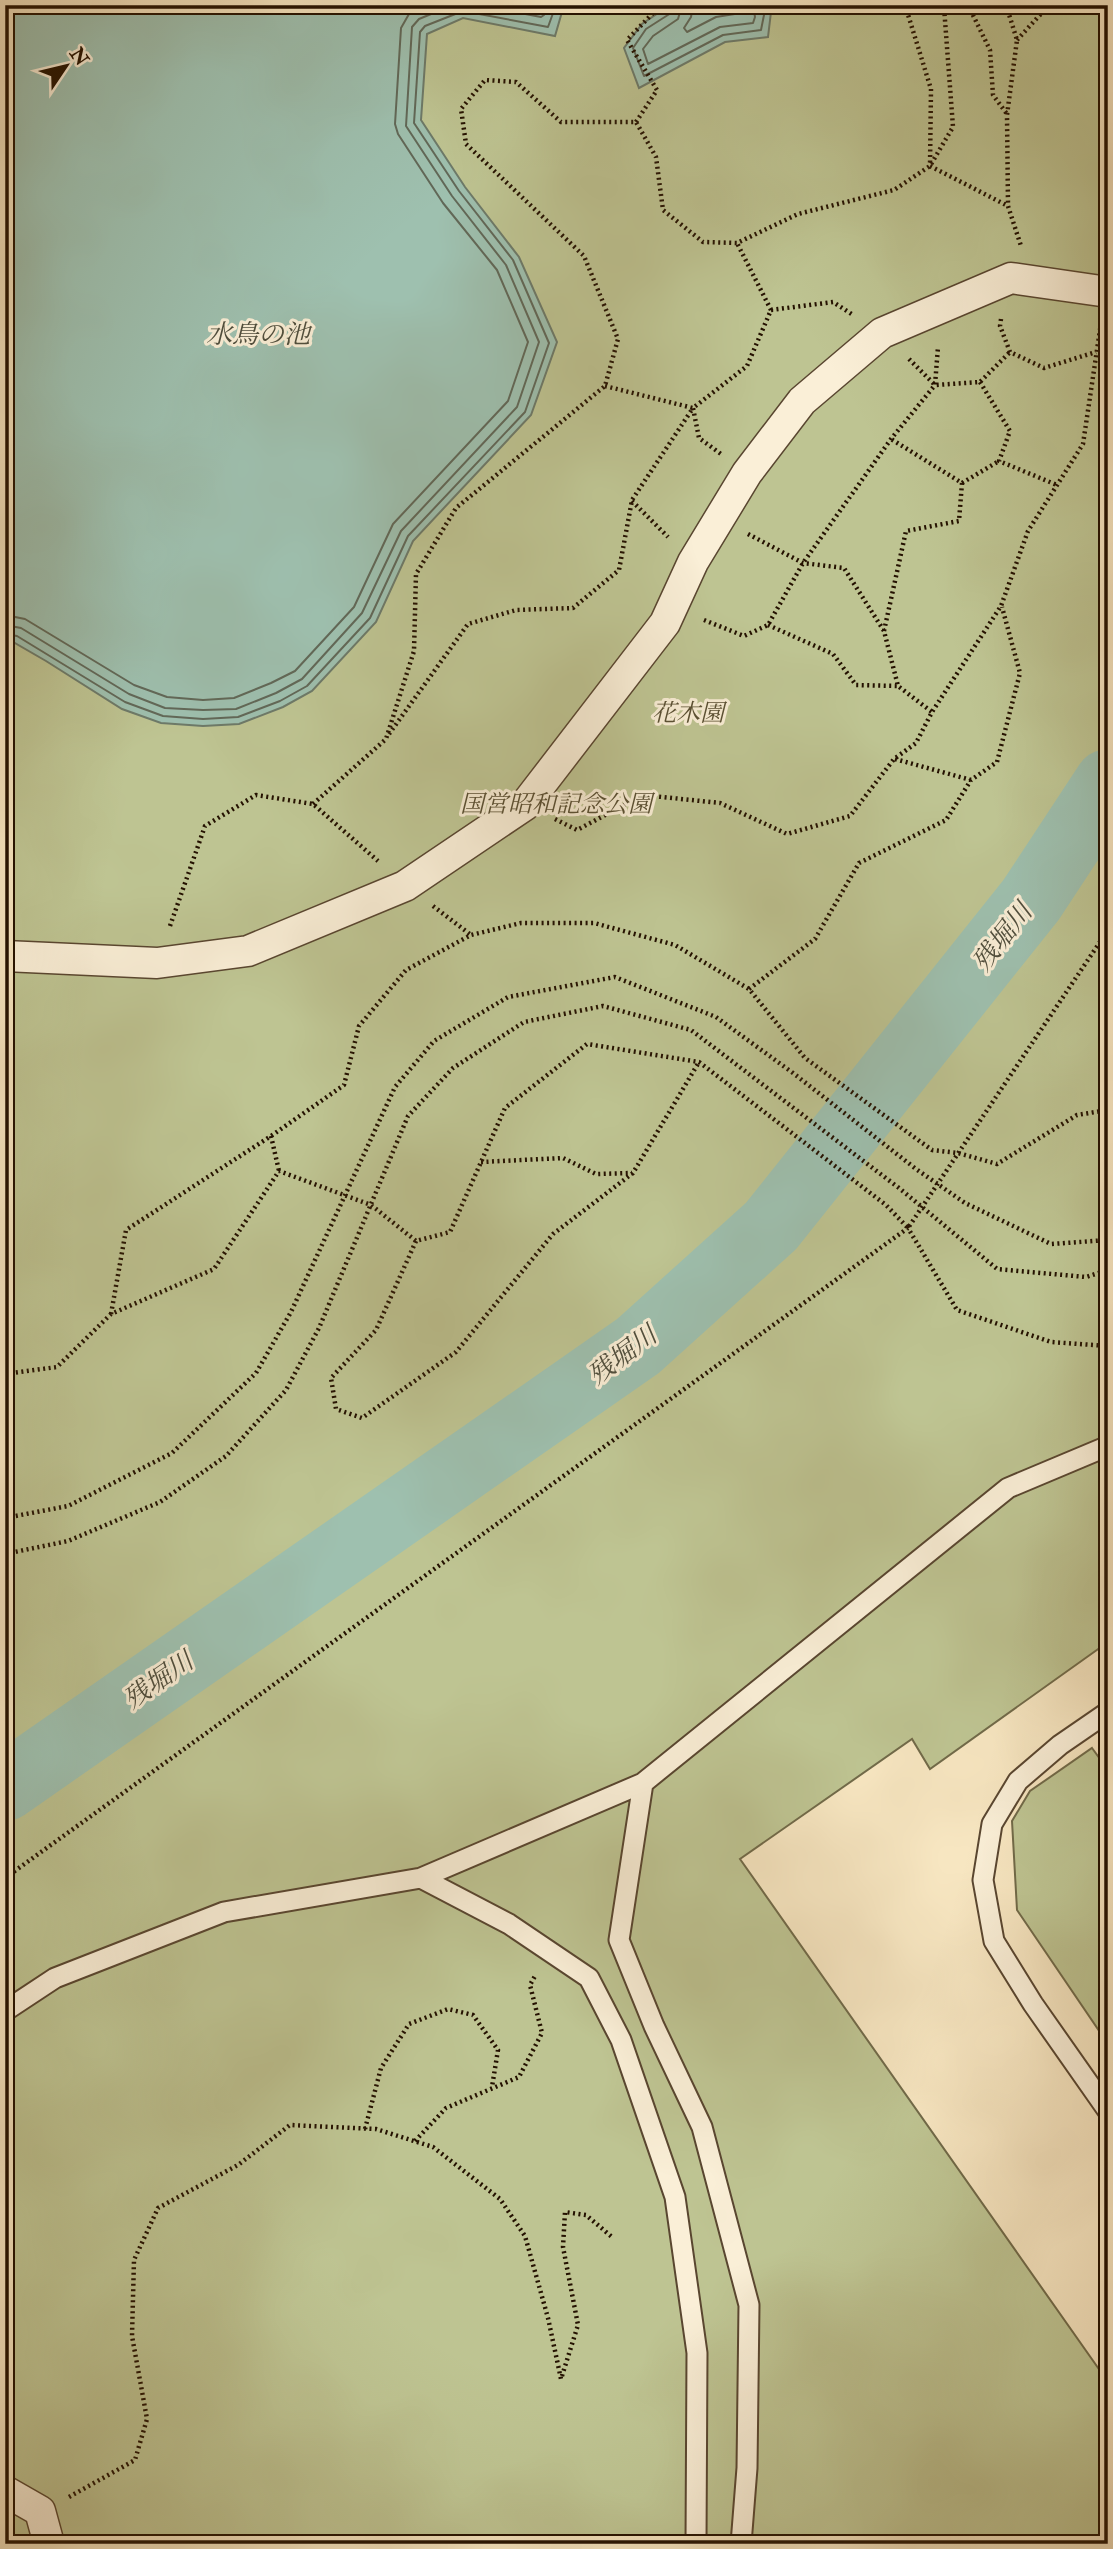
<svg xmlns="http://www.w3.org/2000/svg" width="1113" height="2549" font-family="'IM FELL Double Pica','Noto Serif JP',serif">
	<rect width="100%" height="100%" fill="#f7e6c1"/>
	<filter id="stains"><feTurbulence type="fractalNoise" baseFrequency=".00286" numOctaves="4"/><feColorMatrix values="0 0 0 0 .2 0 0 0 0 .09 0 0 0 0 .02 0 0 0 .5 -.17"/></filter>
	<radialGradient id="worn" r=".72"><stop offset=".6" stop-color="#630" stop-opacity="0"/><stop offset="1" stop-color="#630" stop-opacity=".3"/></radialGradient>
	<path fill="#bec492" stroke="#716a49" stroke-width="2" d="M5,5H1108V1642L930,1769L912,1739L740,1859L1108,2382V2544H5Z
		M1092,1748L1108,1770V2044L1017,1910L1012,1821L1030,1791Z"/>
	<path fill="#9ec0af" stroke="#6d7a69" stroke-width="2" d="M5,5H564L555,36L463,18L427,34L421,120L465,187L519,257L557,342L531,415L413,541L376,622L312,691L283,707L239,724L203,726L161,723L122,709L46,661L13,642L5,641Z
		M670,5H767L771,12L768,37L725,42L639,88L624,48L642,24Z"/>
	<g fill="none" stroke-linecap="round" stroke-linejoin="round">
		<path stroke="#616858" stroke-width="2" d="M479,5L541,17L544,15L547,5
			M673,5L671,13L646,29L633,48L644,76L723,35L761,30L764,15L762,5
			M682,5L678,19L653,36L643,49L648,64L720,27L753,23L755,17L753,5
			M693,5L691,17L684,28L687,32L716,17L741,13L742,5
			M5,615L25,619L134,685L167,697L203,700L234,698L271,683L295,671L354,607L393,524L508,401L528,342L497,270L443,203L398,134L395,124L401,28L409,14L426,5
			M5,625L21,628L129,694L165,708L203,710L236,709L276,693L302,679L362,613L401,531L517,407L539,342L506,265L452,196L406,126L412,27L419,19L453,5
			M5,634L17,636L125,702L163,716L203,719L238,717L280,701L307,686L370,618L408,536L525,412L549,343L513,260L459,191L414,123L420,32L425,26L463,11L548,27L556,5"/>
		<path stroke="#9ec0af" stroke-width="68" d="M5,1787L638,1346L771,1226L1031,900L1108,783"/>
		<defs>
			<path id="service" d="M1108,1712L1060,1745L1018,1781L992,1824L983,1880L994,1941L1033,2004L1108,2111
				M643,1783L619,1940L654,2026L702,2127L749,2305L747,2468L741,2544
				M421,1878L509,1924L589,1978L621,2040L675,2197L697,2353L696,2544
				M5,2011L55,1978L224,1912L421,1878L643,1783L1008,1488L1108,1446"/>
			<path id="pedestrian" d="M5,956L157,963L248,951L405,886L525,805L665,623L693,562L747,473L802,401L882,333L1011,278L1108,292
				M5,2491L40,2511L49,2544"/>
		</defs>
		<use href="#service" stroke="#594630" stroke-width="23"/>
		<use href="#pedestrian" stroke="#594630" stroke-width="33"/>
		<path stroke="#241100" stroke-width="4.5" stroke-dasharray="2 3.5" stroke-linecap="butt" d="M905,5L931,89L930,166L1008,206
			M968,5L990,50L993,95L1007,114
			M1006,5L1017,40L1007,115L1008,206L1021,246
			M1017,40L1049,5
			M636,122L657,90L627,40L653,13L648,5
			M771,310L833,302L853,315
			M1001,319L1000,326L1010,352L1044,368L1096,352
			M909,359L935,385L980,382L1010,352
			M980,382L1010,431L999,461L1057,485
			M605,386L693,408L747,366L771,310L737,243
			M962,483L999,461
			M632,501L668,537
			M748,534L803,563L844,568L884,631L898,686L932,712
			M704,620L744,636L768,625L803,563L891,439L935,385L938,347
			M768,625L833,654L856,685L898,686
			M884,631L906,531L959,521L962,483L891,439
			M389,734L468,624L516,610L573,608L619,570L632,500L693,408L699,438L721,454
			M895,759L971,780
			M313,804L386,739L414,651L416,574L456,508L605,386L618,339L584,256L466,144L461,109L485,80L516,82L561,122H636L656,157L663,210L703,242L737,243L798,214L894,190L930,166L953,127L944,7L948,5
			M555,819L577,830L643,795L720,803L787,834L850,816L894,759L916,743L932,712L1001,606L1028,531L1083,444L1101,323
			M433,906L471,935
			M170,926L205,826L256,795L313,804L378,861
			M749,989L815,939L859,863L946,820L971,780L997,762L1020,673L1002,607
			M271,1136L279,1171
			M481,1162L563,1158L596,1174L632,1173
			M416,1241L376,1330L331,1378L336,1409L362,1418L456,1352L553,1234L633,1173L699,1062
			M111,1314L126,1230L271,1136L344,1085L359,1026L406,970L471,935L521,923H594L675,945L749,989L805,1058L932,1150L958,1153L997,1164L1077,1115L1108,1110
			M5,1374L57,1367L111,1314L214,1269L279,1171L371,1205L416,1241L450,1232L505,1108L587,1044L699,1062L886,1205L908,1228L1108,930
			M5,1518L68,1506L172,1453L256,1373L291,1312L395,1087L434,1041L508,997L615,977L716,1017L793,1073L916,1169L965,1203L1051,1244L1108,1240
			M5,1554L68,1541L160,1502L226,1456L286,1390L319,1328L408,1116L453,1068L524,1022L603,1006L691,1030L899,1188L997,1269L1086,1277L1108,1270
			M5,1878L908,1228L957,1310L1051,1342L1108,1346
			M365,2129L381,2068L409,2024L448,2009L473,2015L498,2050L492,2087
			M415,2141L446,2108L519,2077L542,2033L530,1985L535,1976
			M69,2497L135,2460L147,2419L132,2336L134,2260L158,2208L238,2165L290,2125L376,2129L433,2147L500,2199L525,2236L548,2318L561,2379L578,2325L563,2247L565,2212L586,2215L612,2237"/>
		<use href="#service" stroke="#faefd7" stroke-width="19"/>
		<use href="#pedestrian" stroke="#faefd7" stroke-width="30"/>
	</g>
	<g text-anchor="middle" stroke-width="6" stroke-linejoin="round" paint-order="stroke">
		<g font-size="24" font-style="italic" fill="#5a5033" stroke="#faefd7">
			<text x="688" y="721">花木園</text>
			<text x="556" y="812">国営昭和記念公園</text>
		</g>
		<g font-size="26" font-style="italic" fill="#4f4e3d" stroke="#faefd7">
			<text x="258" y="343">水鳥の池</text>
			<text transform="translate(1002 937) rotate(-52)" y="9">残堀川</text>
			<text transform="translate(622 1355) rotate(-37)" y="9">残堀川</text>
			<text transform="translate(158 1680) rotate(-35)" y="9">残堀川</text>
		</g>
	</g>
	<rect width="1113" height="2549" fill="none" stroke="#f7e6c1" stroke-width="28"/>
	<rect x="7" y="7" width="1099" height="2535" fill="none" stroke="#241100" stroke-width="3.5"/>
	<rect x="14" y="14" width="1085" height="2521" fill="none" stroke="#241100" stroke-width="2"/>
	<g transform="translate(66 66) rotate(55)" stroke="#faefd7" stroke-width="5" paint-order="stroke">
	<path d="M0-5L12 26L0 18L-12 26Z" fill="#241100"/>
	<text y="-10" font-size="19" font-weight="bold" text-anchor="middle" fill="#241100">N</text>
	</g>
	<rect width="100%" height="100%" filter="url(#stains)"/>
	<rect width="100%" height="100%" fill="url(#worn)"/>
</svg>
